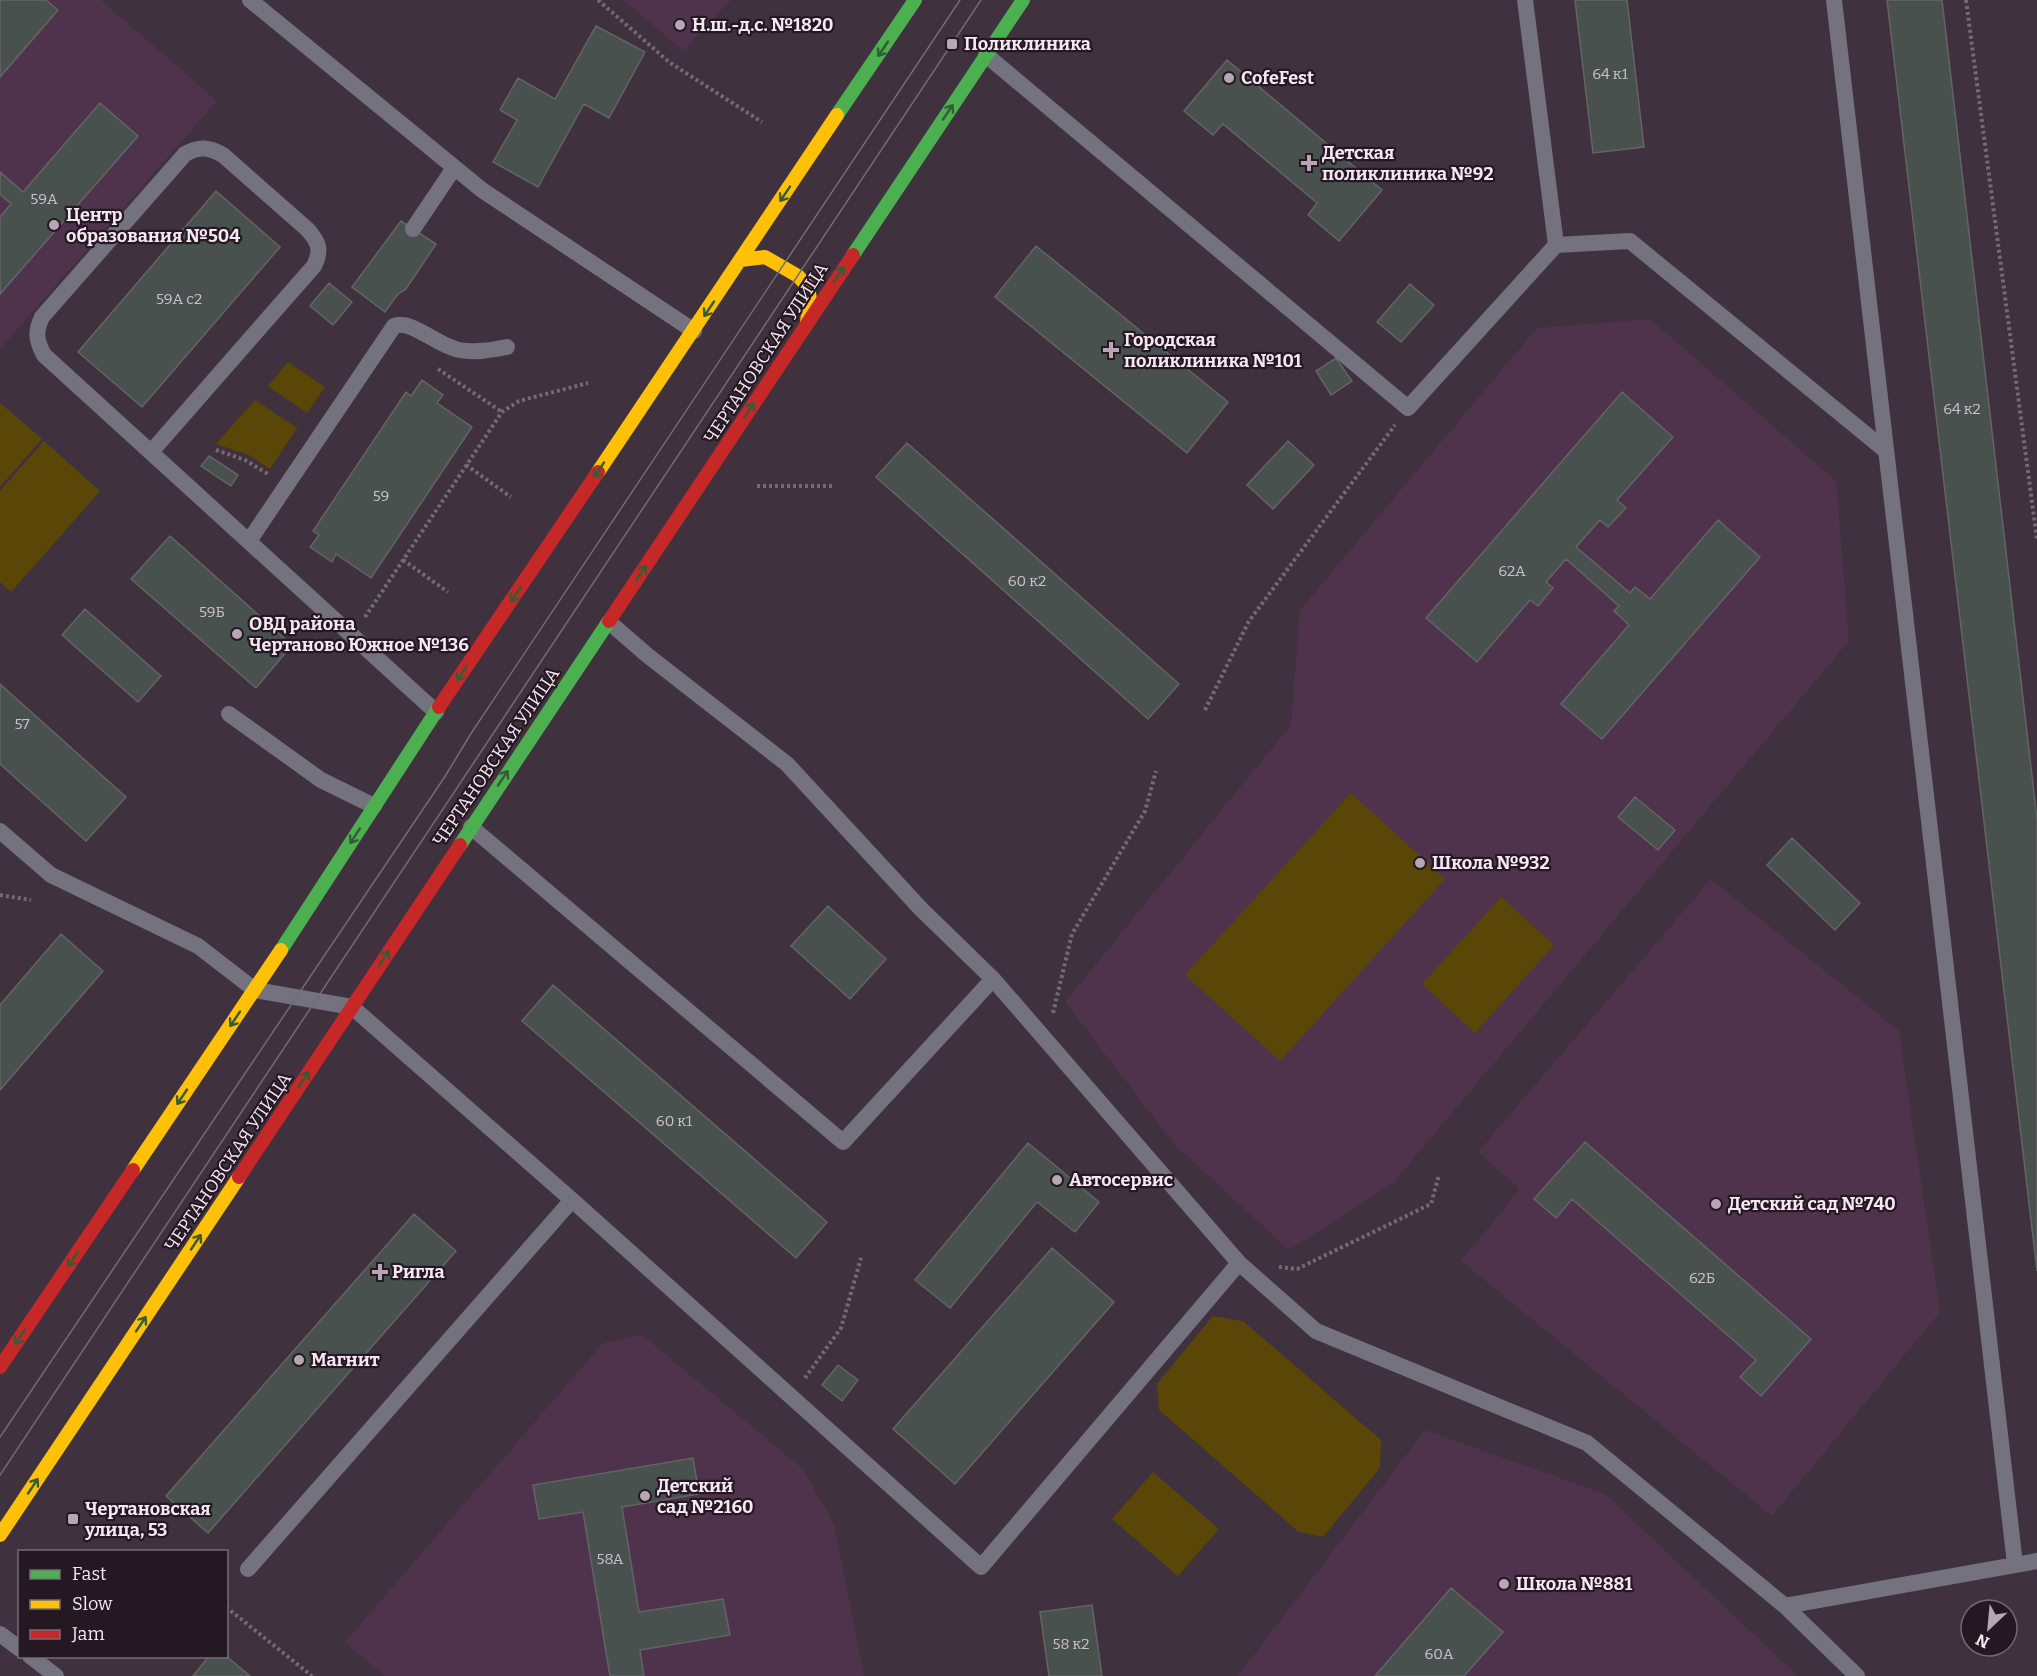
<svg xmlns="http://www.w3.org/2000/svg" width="2037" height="1676" font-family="Bitter,serif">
	<rect width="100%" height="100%" fill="#3f313d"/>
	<path fill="#4f334c" d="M0,0H101L217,101L0,349Z
		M624,0H731L683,51Z
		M1650,319L1836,481L1849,641L1393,1183L1289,1250L1174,1144L1065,1002L1291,725L1300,610L1537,328Z
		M1711,879L1899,1031L1940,1312L1772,1516L1461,1261L1520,1189L1478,1152Z
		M642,1335L803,1469L834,1524L864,1676H385L345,1642L603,1343Z
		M1425,1430L1605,1494L1798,1676H1238Z"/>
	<path fill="#5a4708" d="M288,362L325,387L307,413L268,386Z
		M255,400L297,428L270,469L249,455L216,444Z
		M0,403L42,439L0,487Z
		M44,441L100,491L11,592L0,582V491Z
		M1351,793L1445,879L1280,1061L1185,975Z
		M1501,897L1554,945L1475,1033L1422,984Z
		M1213,1316L1243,1321L1381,1440L1380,1468L1323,1537L1299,1532L1159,1410L1157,1384Z
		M1153,1472L1219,1529L1178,1576L1112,1519Z"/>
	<path fill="#49514e" stroke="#646465" stroke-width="1.5" d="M0,0H46L58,10L0,77Z
		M1575,0H1627L1644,147L1593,153Z
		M1887,0H1942L2037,819V1271Z
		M596,26L645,52L609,118L584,104L538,187L493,162L517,120L500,110L518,78L555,99Z
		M1227,60L1382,190L1339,241L1308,215L1317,203L1223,124L1213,135L1184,111Z
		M100,103L138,136L0,294V217L11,204L0,194V172L23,192Z
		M216,191L280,247L142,407L78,352Z
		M401,221L436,244L406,289L398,294L385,312L352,287Z
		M1036,246L1228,402L1187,453L995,297Z
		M329,283L352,302L333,325L310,306Z
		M1410,284L1434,305L1401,342L1377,322Z
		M1336,358L1352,381L1331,395L1316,371Z
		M422,380L443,395L437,403L472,427L371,578L336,554L332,562L310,547L319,535L313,531L406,392L411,396Z
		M1622,392L1673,437L1617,500L1626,508L1608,527L1600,520L1576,547L1630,593L1635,587L1650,599L1718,520L1760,557L1602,739L1561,704L1629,625L1614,611L1619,606L1566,559L1546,582L1553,588L1538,606L1530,600L1477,662L1426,618Z
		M1288,441L1314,465L1273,509L1247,485Z
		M907,443L1179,684L1148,719L876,477Z
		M209,456L238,475L231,486L201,466Z
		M170,536L292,645L256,688L131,579Z
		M85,609L161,676L138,702L62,635Z
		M0,684L126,797L86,841L0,764Z
		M1635,797L1675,830L1658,850L1618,817Z
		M1792,838L1860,903L1835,930L1767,865Z
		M828,906L886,959L850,999L791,946Z
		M61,934L103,971L0,1090V1005Z
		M553,985L827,1222L796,1258L522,1021Z
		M1585,1142L1811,1339L1761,1396L1740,1377L1756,1360L1572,1199L1556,1218L1534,1199Z
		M1028,1143L1099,1202L1075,1232L1037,1202L950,1308L915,1280Z
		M414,1214L456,1251L208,1533L166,1496Z
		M1052,1248L1114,1302L955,1484L893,1429Z
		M838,1365L858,1380L842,1401L822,1385Z
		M693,1458L699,1494L622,1507L639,1612L723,1599L730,1635L640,1650L644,1676H610L583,1512L539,1519L533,1485Z
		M1451,1588L1503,1632L1464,1676H1375Z
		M1092,1605L1102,1676H1049L1040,1612Z
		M209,1656H226L250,1676H193Z"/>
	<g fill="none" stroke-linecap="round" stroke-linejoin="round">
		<path stroke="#716b74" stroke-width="4" stroke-dasharray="3 3" stroke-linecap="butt" d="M598,0L669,62L762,122
			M1966,0L2037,540
			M438,369L502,412
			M216,450L245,460L268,474
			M466,465L511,497
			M757,486H835
			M403,560L448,592
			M365,617L502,412L519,401L588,383
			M1205,710L1249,621L1395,425
			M0,895L31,900
			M1053,1013L1072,934L1145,811L1156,771
			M1279,1267L1297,1269L1431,1204L1439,1175
			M805,1378L841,1328L861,1258
			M226,1607L312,1676"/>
		<path stroke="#74727e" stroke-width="16" d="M250,0L482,190L694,331
			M1525,0L1556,245
			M1834,0L2015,1564
			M986,55L1408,408L1556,245L1630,241L1885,450
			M413,229L454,168
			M151,452L314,266C322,250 319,242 307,229L223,155C209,147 199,146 185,154L42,317C35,332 36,340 44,355L436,712
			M249,541L394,326C412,319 437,346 459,350C475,353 491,350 507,347
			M609,622L647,655L787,764L921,909L993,979L1239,1263L1316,1331L1587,1443L1785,1606L1857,1676
			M229,714L321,780L374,806
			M471,827L843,1142L993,979
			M0,831L51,875L198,946L255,990L352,1007L572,1200L981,1567L1239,1263
			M248,1569L572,1200
			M1785,1606L2037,1561
			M0,1634L20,1649
			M30,1656L56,1676"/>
		<path stroke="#4caf50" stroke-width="14" d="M837,115L915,0
			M853,255L1023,0
			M460,845L609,621
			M281,950L439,707"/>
		<path stroke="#ffc107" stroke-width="14" d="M741,260L765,257L798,276L808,287L810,299L807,322
			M598,472L837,115
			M133,1170L281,950
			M0,1535L239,1177"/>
		<path stroke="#c62828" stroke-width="14" d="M609,621L853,255
			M439,707L598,472
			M239,1177L460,845
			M0,1367L133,1170"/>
		<path stroke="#726c76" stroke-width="1.5" d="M0,1437L444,778L472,732L960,0
			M0,1475L981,0"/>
	</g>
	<defs><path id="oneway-shaft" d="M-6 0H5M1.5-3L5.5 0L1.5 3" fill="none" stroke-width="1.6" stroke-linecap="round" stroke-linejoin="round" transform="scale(1.5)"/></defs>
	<g stroke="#365c37">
		<use href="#oneway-shaft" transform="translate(883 49) rotate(124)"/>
		<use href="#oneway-shaft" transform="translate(948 112) rotate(-56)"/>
		<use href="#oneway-shaft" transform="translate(785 194) rotate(124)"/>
		<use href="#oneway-shaft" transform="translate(839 274) rotate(-56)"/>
		<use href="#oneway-shaft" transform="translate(709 309) rotate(124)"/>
		<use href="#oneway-shaft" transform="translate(749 410) rotate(-57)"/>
		<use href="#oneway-shaft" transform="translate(599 470) rotate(124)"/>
		<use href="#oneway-shaft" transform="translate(641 573) rotate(-57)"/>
		<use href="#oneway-shaft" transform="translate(516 594) rotate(124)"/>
		<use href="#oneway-shaft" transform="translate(462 673) rotate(124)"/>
		<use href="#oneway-shaft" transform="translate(503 778) rotate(-56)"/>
		<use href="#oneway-shaft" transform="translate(355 836) rotate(123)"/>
		<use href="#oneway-shaft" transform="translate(384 958) rotate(-57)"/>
		<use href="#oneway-shaft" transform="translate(235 1019) rotate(124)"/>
		<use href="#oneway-shaft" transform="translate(304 1079) rotate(-56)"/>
		<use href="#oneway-shaft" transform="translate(182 1097) rotate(124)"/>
		<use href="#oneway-shaft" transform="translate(196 1242) rotate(-56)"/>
		<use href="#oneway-shaft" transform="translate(73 1259) rotate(124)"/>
		<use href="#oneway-shaft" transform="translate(141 1324) rotate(-56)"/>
		<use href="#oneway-shaft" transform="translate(20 1337) rotate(124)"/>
		<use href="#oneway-shaft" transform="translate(33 1486) rotate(-56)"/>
	</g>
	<g fill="#b7a7b4" stroke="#241922" stroke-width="2">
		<circle cx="680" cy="25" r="6"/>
		<rect x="946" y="38" width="12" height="12" rx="3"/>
		<circle cx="1229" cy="78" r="6"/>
		<path d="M1306 154h6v6h6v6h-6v6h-6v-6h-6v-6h6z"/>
		<circle cx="54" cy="225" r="6"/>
		<path d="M1108 341h6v6h6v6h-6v6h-6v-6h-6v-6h6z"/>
		<circle cx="237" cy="634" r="6"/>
		<circle cx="1420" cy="863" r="6"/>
		<circle cx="1057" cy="1180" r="6"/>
		<circle cx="1716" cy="1204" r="6"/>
		<path d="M377 1263h6v6h6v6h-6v6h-6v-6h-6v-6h6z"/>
		<circle cx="299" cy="1360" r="6"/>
		<circle cx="645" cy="1496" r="6"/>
		<rect x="67" y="1513" width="12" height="12" rx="3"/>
		<circle cx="1504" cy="1584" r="6"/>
	</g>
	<g text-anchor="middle" stroke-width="4.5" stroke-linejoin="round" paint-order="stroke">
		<g font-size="15" fill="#ccc1ca">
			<text x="1610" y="79">64 к1</text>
			<text x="44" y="204">59А</text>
			<text x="179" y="304">59А с2</text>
			<text x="1962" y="414">64 к2</text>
			<text x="381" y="501">59</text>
			<text x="1512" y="576">62А</text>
			<text x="1027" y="586">60 к2</text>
			<text x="212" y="617">59Б</text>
			<text x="22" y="729">57</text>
			<text x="674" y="1126">60 к1</text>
			<text x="1702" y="1283">62Б</text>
			<text x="610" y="1564">58А</text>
			<text x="1071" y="1649">58 к2</text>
			<text x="1439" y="1659">60А</text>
		</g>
		<g font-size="18" font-weight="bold" fill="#f7e6f4" stroke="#241922" text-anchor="start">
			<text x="692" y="31">Н.ш.-д.с. №1820</text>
			<text x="964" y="50">Поликлиника</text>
			<text x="1241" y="84">CofeFest</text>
			<text x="1322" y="159">Детская<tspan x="1322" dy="21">поликлиника №92</tspan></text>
			<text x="66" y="221">Центр<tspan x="66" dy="21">образования №504</tspan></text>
			<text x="1124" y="346">Городская<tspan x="1124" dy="21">поликлиника №101</tspan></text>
			<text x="249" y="630">ОВД района<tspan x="249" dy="21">Чертаново Южное №136</tspan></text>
			<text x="1432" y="869">Школа №932</text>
			<text x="1069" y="1186">Автосервис</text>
			<text x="1728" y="1210">Детский сад №740</text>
			<text x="392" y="1278">Ригла</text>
			<text x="311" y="1366">Магнит</text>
			<text x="657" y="1492">Детский<tspan x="657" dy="21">сад №2160</tspan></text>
			<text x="85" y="1515">Чертановская<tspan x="85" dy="21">улица, 53</tspan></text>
			<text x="1516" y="1590">Школа №881</text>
		</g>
		<g font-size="18" fill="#f7e6f4" stroke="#241922">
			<text transform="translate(766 353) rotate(-57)" y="6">ЧЕРТАНОВСКАЯ УЛИЦА</text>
			<text transform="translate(496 757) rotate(-56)" y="6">ЧЕРТАНОВСКАЯ УЛИЦА</text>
			<text transform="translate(228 1162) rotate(-56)" y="6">ЧЕРТАНОВСКАЯ УЛИЦА</text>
		</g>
	</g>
	<rect x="18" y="1550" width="210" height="108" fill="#241922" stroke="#786b76" stroke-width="1.5"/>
	<rect x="30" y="1570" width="30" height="9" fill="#4caf50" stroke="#786b76" stroke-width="1.5"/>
	<text x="72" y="1580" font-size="18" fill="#f7e6f4">Fast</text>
	<rect x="30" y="1600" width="30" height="9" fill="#ffc107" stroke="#786b76" stroke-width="1.5"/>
	<text x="72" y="1610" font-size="18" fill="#f7e6f4">Slow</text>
	<rect x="30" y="1630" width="30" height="9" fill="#c62828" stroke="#786b76" stroke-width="1.5"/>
	<text x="72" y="1640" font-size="18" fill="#f7e6f4">Jam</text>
	<g transform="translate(1989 1628) rotate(206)"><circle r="28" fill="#241922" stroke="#786b76" stroke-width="1.5"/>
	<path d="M0-4.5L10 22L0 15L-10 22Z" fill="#b7a7b4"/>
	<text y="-9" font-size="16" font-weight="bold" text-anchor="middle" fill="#f7e6f4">N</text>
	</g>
</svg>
